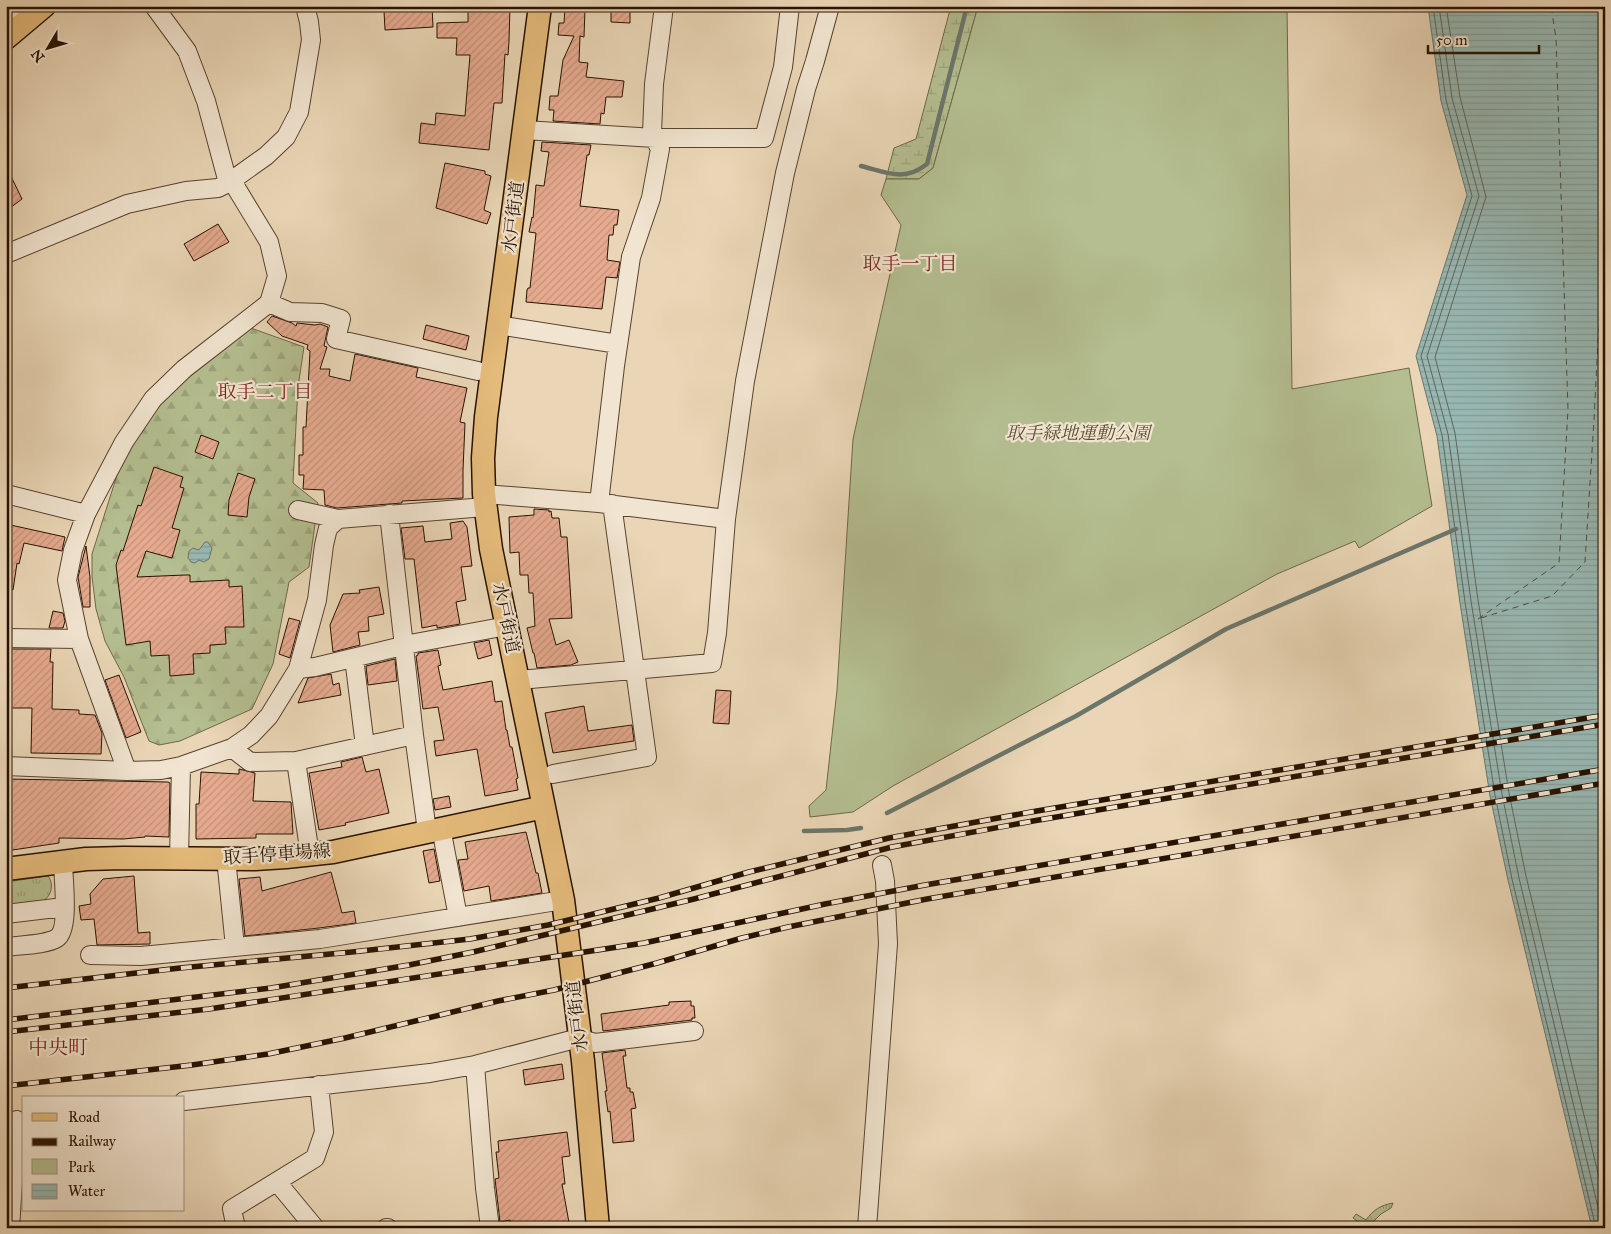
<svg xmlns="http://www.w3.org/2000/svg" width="1611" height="1234" font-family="'IM FELL Great Primer','Noto Serif JP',serif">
	<defs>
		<pattern id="grass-tufts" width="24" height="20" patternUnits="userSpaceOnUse" patternTransform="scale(1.25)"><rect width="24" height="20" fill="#b4be90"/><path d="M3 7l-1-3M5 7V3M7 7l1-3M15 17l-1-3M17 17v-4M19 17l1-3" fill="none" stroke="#9ba27a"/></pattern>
		<pattern id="forest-firs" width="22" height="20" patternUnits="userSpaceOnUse" patternTransform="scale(1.25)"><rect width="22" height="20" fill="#b4be90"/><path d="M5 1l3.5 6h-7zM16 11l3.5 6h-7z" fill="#9ba27a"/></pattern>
		<pattern id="wetland-marsh" width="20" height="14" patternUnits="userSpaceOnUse" patternTransform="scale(1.25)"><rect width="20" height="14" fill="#b4be90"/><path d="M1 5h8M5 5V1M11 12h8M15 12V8" fill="none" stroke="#9ba27a"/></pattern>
		<pattern id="water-rules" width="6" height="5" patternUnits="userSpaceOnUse" patternTransform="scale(1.25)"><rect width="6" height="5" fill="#98b8b3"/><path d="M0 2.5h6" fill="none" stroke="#839d98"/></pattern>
		<pattern id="building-hatch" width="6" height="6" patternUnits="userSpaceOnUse" patternTransform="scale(1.25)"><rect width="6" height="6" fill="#e6aa8f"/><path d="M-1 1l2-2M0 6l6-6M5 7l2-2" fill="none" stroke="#c5917a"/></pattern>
	</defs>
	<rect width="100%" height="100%" fill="#ead6b6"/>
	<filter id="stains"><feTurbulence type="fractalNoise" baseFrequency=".004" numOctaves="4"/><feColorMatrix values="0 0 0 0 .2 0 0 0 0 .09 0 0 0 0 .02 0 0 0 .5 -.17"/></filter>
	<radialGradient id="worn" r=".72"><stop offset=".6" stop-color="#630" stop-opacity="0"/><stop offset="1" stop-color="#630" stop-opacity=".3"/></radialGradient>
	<path fill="url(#grass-tufts)" stroke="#6e6848" d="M48,876C54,883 52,896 43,901C35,905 16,906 6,908V882Z
		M1393,1203L1391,1208L1381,1214L1371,1224L1377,1228H1367L1353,1218L1356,1214L1366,1220C1373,1210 1381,1205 1393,1203Z"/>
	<path fill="url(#forest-firs)" stroke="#6e6848" d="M248,327L304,347L298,387L293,483L318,503L309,567L289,582L273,664L252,709L180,741L159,745L149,741L124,677L105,641L96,609L92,577V554L118,472L141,427L180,382L221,352Z"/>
	<path fill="url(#wetland-marsh)" stroke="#6e6848" d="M951,6H978L933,168L919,179H886L894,148L916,139Z"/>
	<path fill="#b4be90" stroke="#6e6848" d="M978,6H1287L1292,389L1409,368L1432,506L1359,548L1355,541L1277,574L893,786L853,812L810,817L809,806L826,790L837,690L853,439L901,225L881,195L886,179H919L933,168Z"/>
	<path fill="url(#water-rules)" stroke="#6b766b" d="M1428,6H1605V1228H1592L1508,880L1490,796L1460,603L1437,436L1416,356L1467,195L1441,101Z
		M205,542H208L212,548L209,559L204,562L199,560L195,563L191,562L188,558L189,551L193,548L199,550Z"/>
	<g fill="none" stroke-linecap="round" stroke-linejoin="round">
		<path stroke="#60655a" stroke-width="1" d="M1433,6L1446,100L1472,196L1421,356L1442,435L1465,602L1495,795L1512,879L1596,1228
			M1439,6L1452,98L1479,196L1427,356L1448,434L1471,601L1502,794L1519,878L1603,1228
			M1446,6L1460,97L1486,197L1435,357L1455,433L1478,600L1509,793L1526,876L1605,1202"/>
		<path stroke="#6b766b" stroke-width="4.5" d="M861,166C888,173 904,182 927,164L967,6
			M887,813L1076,716L1226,629L1456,529
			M804,831L847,830L861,828"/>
		<path stroke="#4f4c3f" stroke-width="1" stroke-dasharray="6 5" stroke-linecap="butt" d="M1481,618L1552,596L1585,562L1594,420L1605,204
			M1478,619L1559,563L1568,410L1556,38L1551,6"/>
	</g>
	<path fill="url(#building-hatch)" stroke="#281200" d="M387,6H432L433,27L385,30L384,11H387Z
		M479,6H510L509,41L508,55L505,54L502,103H494L489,150L419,143L421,123L435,125L436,113L465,116L470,55H456L457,38H437V23L468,22V9H479Z
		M611,6H630V23L611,22Z
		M565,8L585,9L584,37L580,36L579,62L588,63L586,77L624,81L622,97H606L604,114L601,113L600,124L553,121L554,110H549L550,96H558L563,60L574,36L558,35L559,23H564Z
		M542,142L591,145L589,155H587L580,206L619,210L617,225H614L613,235H609L607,260L620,262L617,278L606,277L602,309L526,302L527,290L528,288H530L536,233L529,232L532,217L533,218L536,185L544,186L549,152L541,151Z
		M445,163L485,171V174L491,176L484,210L491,213L487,224L436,208Z
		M6,166L22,199L6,211Z
		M218,224L229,242L194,261L184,244Z
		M272,316L292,323L296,326L297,323L315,325L320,324L328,327L324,346L327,347L320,369H330L329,376L350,381L355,354L418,368L416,377L467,388L460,422L465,423L463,470V498L402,501V503L337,508L325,505L324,490L303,489L304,475H299V455H303V427H306L310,351L307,349L308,345L282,336L267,322Z
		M426,325L469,336L466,350L423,339Z
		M201,435L219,442L213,459L195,452Z
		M154,467L183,477L180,487L184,488L172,528L180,530L172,558L146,551L137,577L185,575H190V582L229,580V587L242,586L244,627H225L226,644L210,645V653L193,654L194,674L170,676L169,655L151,656L150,641L126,645L116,565L121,550L123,551L138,505L141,506Z
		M238,473L255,479L249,497L247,517L228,515L229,500Z
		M534,509L549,510V512L551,511L552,518H559L561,537H567L572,618L549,619L556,645L569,640L578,662L571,665L537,668L534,653H533L527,628L535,626L533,593H529L528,575H520L519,552L510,553L509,517L534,515Z
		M463,521L467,527L472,566L461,567L466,600L456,602L460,624L437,628V625L422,628L414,559H405L401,528L423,526L425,542L452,539L450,523Z
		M6,524L65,537L62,551L24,543L19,564L17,563L13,590L6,589Z
		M86,546L90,577V607H83L78,577Z
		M379,587L384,614L368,617L369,631L358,632L360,645L333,652L330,625L343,594L360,593L359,590Z
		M53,611L63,613L65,621L63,628H49Z
		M289,618L300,621L290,658L279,654Z
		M489,640L492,655L478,659L474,643Z
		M6,649H51L50,662H53L52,709L79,710V714L95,715L102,733L101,754L31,753L32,708H6Z
		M438,650L441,665L438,666L443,690L492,681L495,702L502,701L506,730H507L510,747H512L518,778L516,779L518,790L485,796L477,749L436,756L434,741L444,740L438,707L423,709L416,656L418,655V653Z
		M395,659L397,681L368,685L366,666Z
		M331,674L333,685L339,683L341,695L298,703L308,678Z
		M119,675L141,732L126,738L105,680Z
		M716,690L731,691L729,724L713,723Z
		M584,706L588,731L632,725L634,741L553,753L545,713Z
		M362,757L366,772L379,769L389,813L345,823L346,825L319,830L309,773L342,767L341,762Z
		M239,769L255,773L253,801L291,802L293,834H256V838L196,839V804H199L201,772L239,774Z
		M6,779L168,782L170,783L169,837L145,836V837L123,839L59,838V843L6,851Z
		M449,796L451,807L435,810L433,799Z
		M526,832L536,873H538L542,893L491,901L489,886L464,891L458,860L468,859L465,842Z
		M434,849L440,881L429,883L423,851Z
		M331,872L342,913L354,911L356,923L319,928L245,936L239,879L260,877L262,891Z
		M134,876L138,933L150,932V944L97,945L94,919L81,920L79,906L91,904L90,894L103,879Z
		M691,1001V1006H694L695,1018H692V1020L603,1031L601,1014L669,1005V1002Z
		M625,1050L626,1056H623L627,1088H630V1092H633L636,1108L631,1109L634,1141L613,1143L610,1111L608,1112L605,1091H607L602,1053Z
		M562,1064L564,1079L525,1085L523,1070Z
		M567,1132L570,1156L562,1157L565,1184H562L570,1228H511L510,1220L500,1222L495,1179L499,1178L496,1152H499L498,1141Z"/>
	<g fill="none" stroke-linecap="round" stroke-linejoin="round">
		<defs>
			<path id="minor" d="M8,6L23,25
				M154,6L187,51L206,101L228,183
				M524,130L655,138H764L783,67L790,6
				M6,254L127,204L186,191L218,188L228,183L266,156L286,137L299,112L311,40L309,22L305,6
				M269,303L290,312L322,313L341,319L336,339L478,371
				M498,325L618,344
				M6,494L86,514
				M484,494L599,503L726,519
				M599,503L615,366L631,257L651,198L660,149L652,133L654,84L664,6
				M298,510L338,519L485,507
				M389,514L414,735L427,831
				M6,638L79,639
				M354,658L365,746
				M298,669L315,667L415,643L507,626
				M519,680L712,663L717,633L726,519L745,381L785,173L806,89L815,61L830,6
				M232,748L250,762L296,761L414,735
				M296,761L310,855
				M6,766L127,771L161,770L181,766L232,748L251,735L269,716L298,669L317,600L324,545L328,528L338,519
				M127,771L79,639L67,580L73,550L86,514L124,442L153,399L184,369L269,303L277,276L269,242L232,181
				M553,774L647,757L612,504
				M441,828L458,917
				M179,858L181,766
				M226,858L235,947
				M6,914L64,907
				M6,947C19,945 46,945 57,938C70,929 63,877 63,862
				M90,955L141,956L320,939L563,900
				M475,1065L485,1188L490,1228
				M184,1101L430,1073L475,1065L579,1038L595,1043L694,1031
				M277,1182L315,1228
				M10,1228L17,1120
				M236,1228L232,1209L315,1158L324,1132L319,1085
				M386,1228H388
				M867,1228L888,944L885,881L882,865"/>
			<path id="major" d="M540,6L486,417L483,458L484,494L491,549L563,900L583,1061L598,1228
				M6,38L44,6
				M6,869L86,859L123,858L255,859L286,857L333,852L544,807"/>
		</defs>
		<use href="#minor" stroke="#58432e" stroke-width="20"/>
		<use href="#major" stroke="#281200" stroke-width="25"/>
		<use href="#minor" stroke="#f1e4d0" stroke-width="18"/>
		<use href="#major" stroke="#e5bb7b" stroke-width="22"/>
		<defs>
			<path id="rail" d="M6,988L180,968L352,952L470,939L548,925L659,898L749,872L889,838L1031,812L1605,715
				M6,1020L271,988L409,965L473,952L694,899L892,847L1033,821L1605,724
				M6,1032L209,1009L644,943L825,904L925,885L1605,769
				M6,1086L192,1065L268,1054L345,1038L498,1001L554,990L657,963L742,938L788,927L927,899L1605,783"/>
		</defs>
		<use href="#rail" stroke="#281200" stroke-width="5.5"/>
		<use href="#rail" stroke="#f1e4d0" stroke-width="4" stroke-dasharray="11" stroke-linecap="butt"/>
	</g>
	<g text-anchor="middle" stroke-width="4.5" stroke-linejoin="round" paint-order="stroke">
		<g font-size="18" fill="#281200" stroke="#f1e4d0">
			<text transform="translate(513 217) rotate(-83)" y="6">水戸街道</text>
			<text transform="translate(506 618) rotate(78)" y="6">水戸街道</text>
			<text transform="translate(277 854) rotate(-4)" y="6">取手停車場線</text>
			<text transform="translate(577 1016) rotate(-97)" y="6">水戸街道</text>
		</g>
		<g font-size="18" font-style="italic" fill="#594e32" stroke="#f1e4d0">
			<text x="1078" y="439">取手緑地運動公園</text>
		</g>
		<g font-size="19" fill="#7a1f14" stroke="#f1e4d0">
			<text x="910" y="270">取手一丁目</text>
			<text x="265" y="398">取手二丁目</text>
		</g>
		<g font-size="20" fill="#7a1f14" stroke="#f1e4d0">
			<text x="58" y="1054">中央町</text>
		</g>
	</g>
	<rect width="1611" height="1234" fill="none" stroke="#ead6b6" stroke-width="25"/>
	<rect x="8" y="8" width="1596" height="1219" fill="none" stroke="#281200" stroke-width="2.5"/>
	<rect x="12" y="12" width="1586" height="1209" fill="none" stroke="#281200"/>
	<rect x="22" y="1096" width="162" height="115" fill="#f1e4d0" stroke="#a1907d"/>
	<rect x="32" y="1113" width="25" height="8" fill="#e5bb7b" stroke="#a1907d"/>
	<text x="68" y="1122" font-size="15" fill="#281200">Road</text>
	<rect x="32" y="1138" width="25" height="8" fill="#281200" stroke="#a1907d"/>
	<text x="68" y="1146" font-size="15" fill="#281200">Railway</text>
	<rect x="32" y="1159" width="25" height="15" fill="#b4be90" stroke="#a1907d"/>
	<text x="68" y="1172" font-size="15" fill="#281200">Park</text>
	<rect x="32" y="1184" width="25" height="15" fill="url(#water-rules)" stroke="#a1907d"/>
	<text x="68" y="1196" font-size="15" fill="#281200">Water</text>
	<g transform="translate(48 48) rotate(232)" stroke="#f1e4d0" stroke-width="4" paint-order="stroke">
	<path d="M0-4L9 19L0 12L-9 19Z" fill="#281200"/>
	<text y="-8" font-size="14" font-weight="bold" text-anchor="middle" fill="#281200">N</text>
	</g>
	<path d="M1428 45v8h111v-8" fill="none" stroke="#281200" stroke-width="2.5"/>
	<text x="1436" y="45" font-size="15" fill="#281200" stroke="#f1e4d0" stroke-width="4" paint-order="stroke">50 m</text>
	<rect width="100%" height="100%" filter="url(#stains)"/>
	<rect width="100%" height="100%" fill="url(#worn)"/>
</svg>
